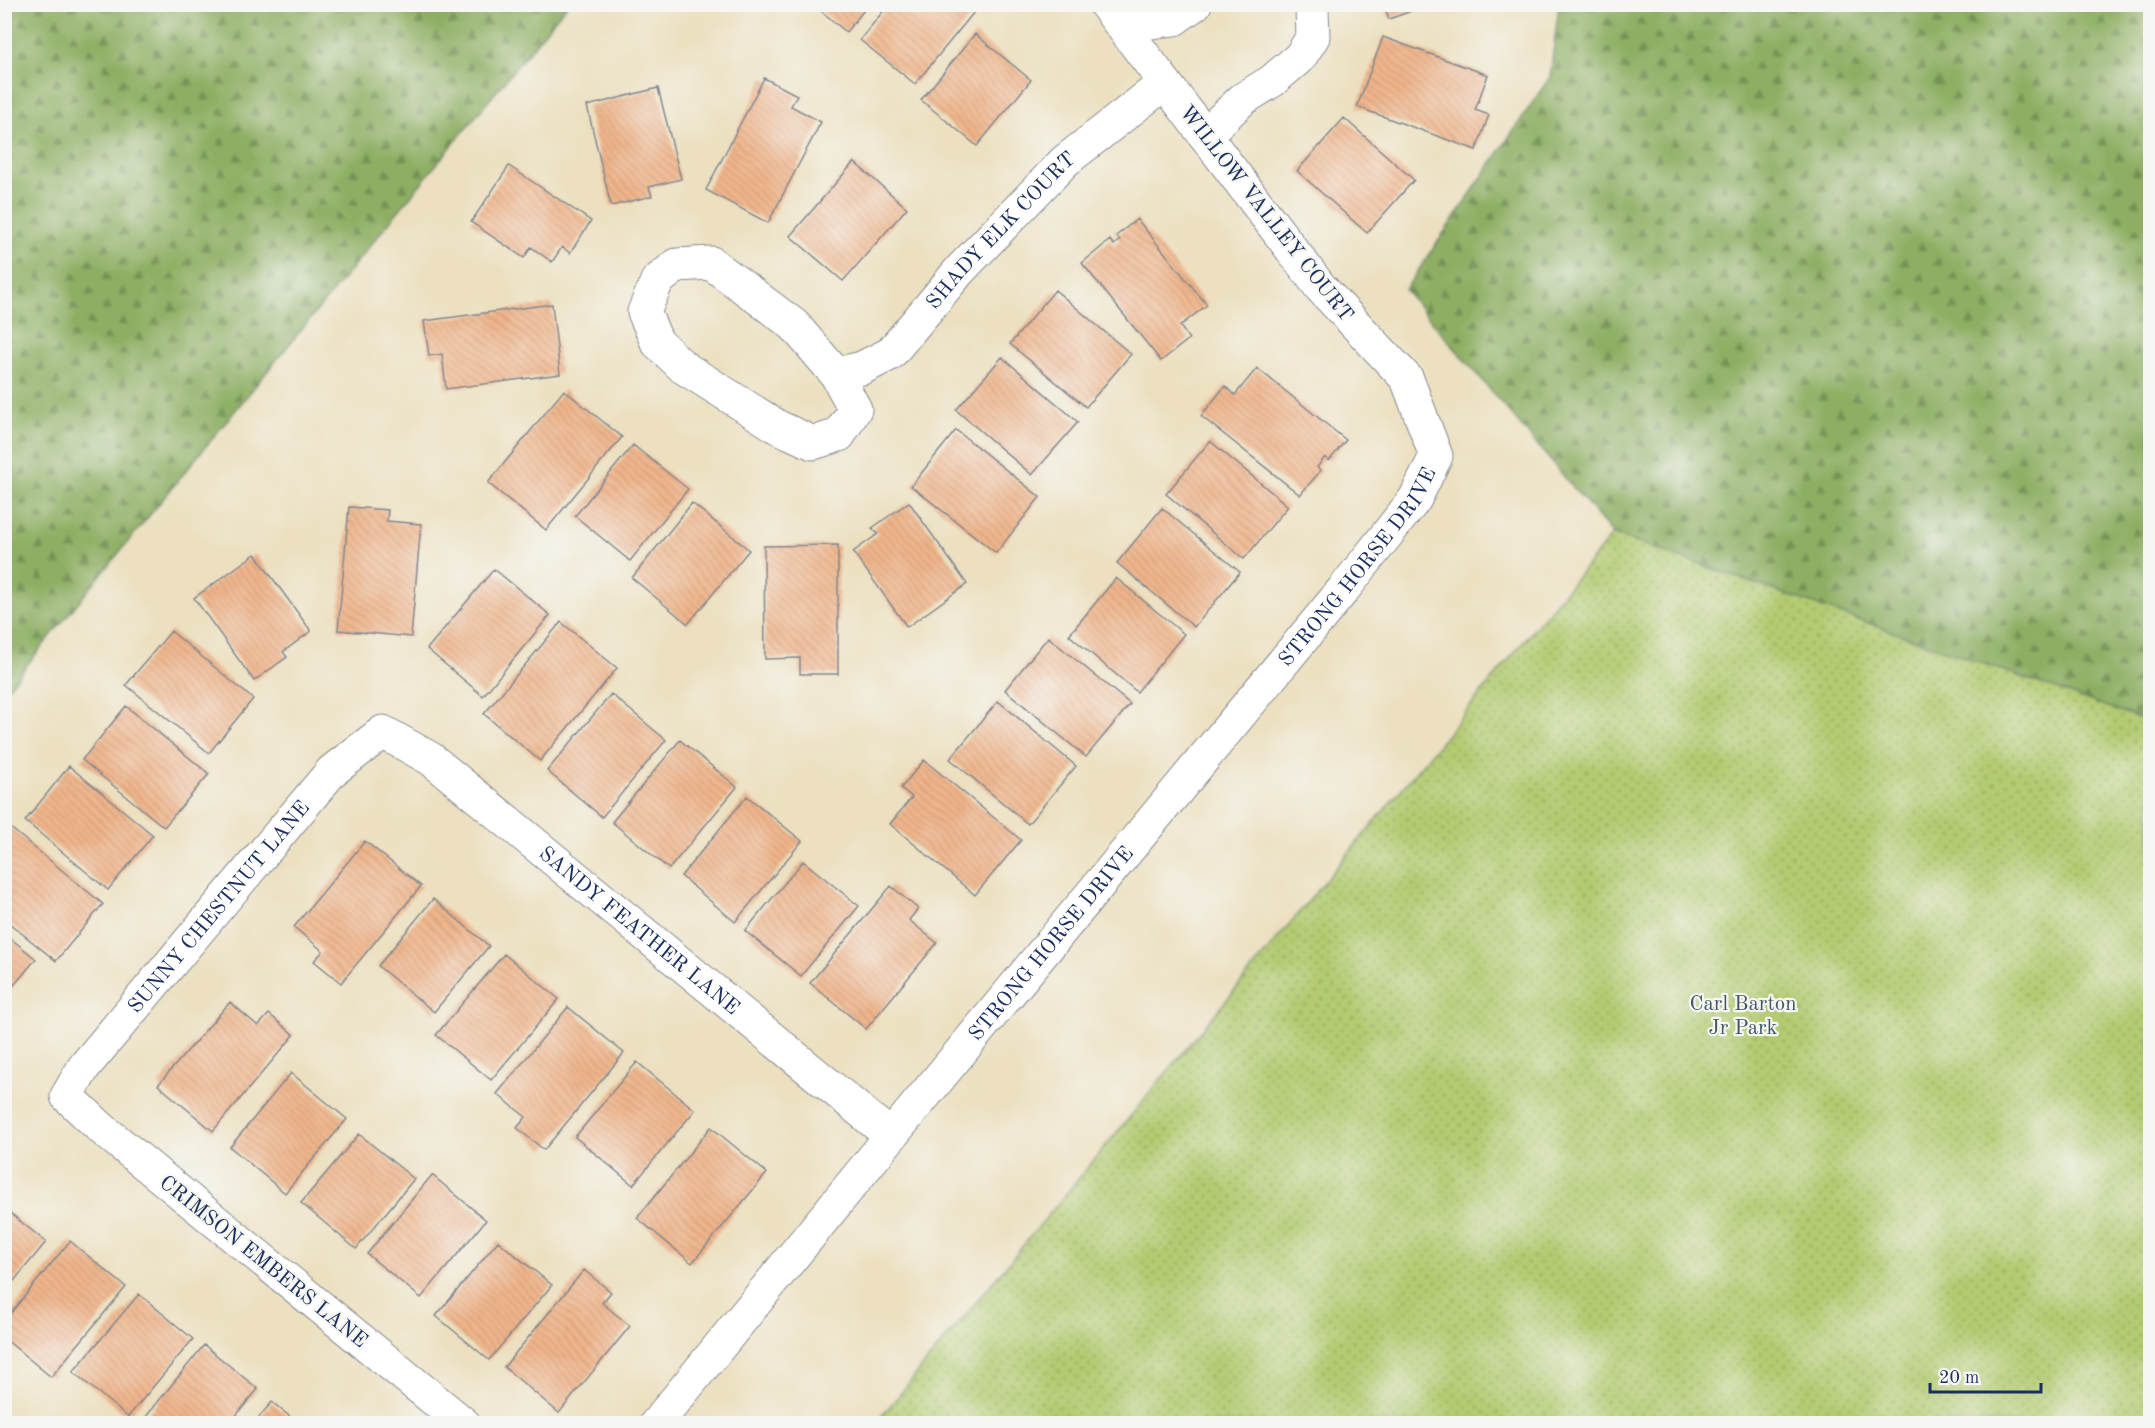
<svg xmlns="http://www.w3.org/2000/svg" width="2155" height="1428" font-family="'Old Standard TT',serif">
	<defs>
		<pattern id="forest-firs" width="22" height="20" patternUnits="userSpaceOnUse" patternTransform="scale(1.5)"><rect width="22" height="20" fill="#8eaf63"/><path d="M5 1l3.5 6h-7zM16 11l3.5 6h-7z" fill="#738f55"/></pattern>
		<pattern id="park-dots" width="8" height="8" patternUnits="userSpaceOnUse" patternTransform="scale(1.5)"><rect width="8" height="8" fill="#b3cb71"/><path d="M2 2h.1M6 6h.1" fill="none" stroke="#91a560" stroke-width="1.8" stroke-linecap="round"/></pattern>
		<pattern id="building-back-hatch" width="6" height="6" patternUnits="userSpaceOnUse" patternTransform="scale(1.5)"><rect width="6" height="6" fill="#f0b58b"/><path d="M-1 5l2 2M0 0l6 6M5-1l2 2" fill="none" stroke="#cd9c7a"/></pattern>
	</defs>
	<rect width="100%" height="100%" fill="#f6f6f2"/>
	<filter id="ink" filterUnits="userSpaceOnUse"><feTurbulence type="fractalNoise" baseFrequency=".0167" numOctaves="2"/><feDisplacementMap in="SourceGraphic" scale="12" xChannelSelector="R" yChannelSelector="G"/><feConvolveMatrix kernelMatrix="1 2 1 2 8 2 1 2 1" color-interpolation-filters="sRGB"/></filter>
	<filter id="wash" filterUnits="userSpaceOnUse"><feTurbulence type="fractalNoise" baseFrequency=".008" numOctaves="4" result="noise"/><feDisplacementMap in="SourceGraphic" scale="24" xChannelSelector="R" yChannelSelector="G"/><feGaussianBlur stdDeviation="1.35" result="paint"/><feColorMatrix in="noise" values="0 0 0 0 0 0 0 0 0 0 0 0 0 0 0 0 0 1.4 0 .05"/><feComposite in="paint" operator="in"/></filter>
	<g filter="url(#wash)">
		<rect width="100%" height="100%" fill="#ece0c0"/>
		<path fill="url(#forest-firs)" stroke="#546f60" stroke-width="1.5" d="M5,4L567,5L5,692L4,5Z
			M1559,5H2150V722L1613,534L1405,290L1550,77Z"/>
		<path fill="url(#park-dots)" stroke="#677d68" stroke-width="1.5" d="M1613,534L2150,722V1423H876Z"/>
		<g id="blocks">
			<path fill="url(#building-back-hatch)" d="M813,4H869L846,32Z
				M889,4H977L979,6L915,84L860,40Z
				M1384,5H1428L1389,19Z
				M975,34L1031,80L977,146L921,100Z
				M1383,37L1488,75L1475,110L1489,115L1476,150L1357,107Z
				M764,78L797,95L791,106L821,122L768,223L706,190Z
				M658,88L681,179L649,187L652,196L611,206L587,106Z
				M1344,118L1414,180L1367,233L1297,171Z
				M854,162L907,208L843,281L790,236Z
				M509,166L591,221L570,253L562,247L552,262L531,247L524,258L471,222Z
				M1137,219L1207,305L1180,326L1189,339L1161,361L1082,263L1110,240L1114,245L1120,240L1116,236Z
				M1055,290L1131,354L1086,407L1010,344Z
				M552,304L560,374L446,389L442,354L429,356L424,321Z
				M1002,357L1078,422L1032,475L956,410Z
				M1257,368L1346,440L1329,461L1325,457L1317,467L1321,470L1300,495L1201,416L1225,386L1235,395Z
				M564,390L622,437L546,530L488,483Z
				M956,430L1040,497L996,553L911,486Z
				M1210,441L1288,506L1244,559L1166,494Z
				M633,445L688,489L630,561L575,516Z
				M909,502L967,584L907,627L853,552L878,534L872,528Z
				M692,503L749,550L688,624L632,578Z
				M349,507L388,510L387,521L421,524L411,637L338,630Z
				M1162,508L1240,572L1194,627L1117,563Z
				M838,545V674H800V658L765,659L764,546Z
				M255,554L311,631L283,652L287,657L254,681L194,598Z
				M494,569L550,615L483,696L427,649Z
				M1116,578L1184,634L1137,692L1069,635Z
				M561,622L617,668L540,761L484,714Z
				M171,631L253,699L209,753L126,685Z
				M1048,637L1130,704L1086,757L1005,690Z
				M611,694L666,740L602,817L547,771Z
				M998,701L1076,766L1028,824L950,759Z
				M126,706L209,774L164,827L82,760Z
				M680,740L737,787L669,869L612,822Z
				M924,760L1021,840L975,895L890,824L912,797L901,788Z
				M69,766L153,835L108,890L25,821Z
				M747,796L802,841L735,922L681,876Z
				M7,825L103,904L56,961L4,919V828Z
				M365,841L421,886L341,983L314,961L323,951L294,927Z
				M803,861L859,906L801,976L745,931Z
				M891,886L918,909L909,920L937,943L866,1029L810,983Z
				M433,899L489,946L434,1012L378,966Z
				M4,933L36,959L4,997Z
				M504,954L559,999L491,1080L436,1035Z
				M230,1002L258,1026L269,1014L294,1035L213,1131L158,1085Z
				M568,1007L624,1053L544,1150L517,1128L526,1117L497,1094Z
				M637,1062L695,1110L633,1185L575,1137Z
				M291,1073L347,1119L285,1193L230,1147Z
				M711,1127L767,1173L692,1263L637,1218Z
				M359,1134L414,1179L356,1249L301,1203Z
				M432,1175L486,1220L421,1298L367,1254Z
				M4,1208L46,1242L4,1293Z
				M70,1241L126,1287L51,1377L5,1339V1320Z
				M498,1241L552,1285L489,1360L436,1316Z
				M584,1270L611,1292L602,1303L630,1326L559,1413L504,1367Z
				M139,1294L193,1339L128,1417L73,1372Z
				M204,1345L258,1389L229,1424H140Z
				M272,1402L299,1424H253Z"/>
		</g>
	</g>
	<g filter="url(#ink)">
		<use href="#blocks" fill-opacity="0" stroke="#84888f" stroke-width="1.5"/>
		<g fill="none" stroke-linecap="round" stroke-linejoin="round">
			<defs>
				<g id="minor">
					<path d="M1123,26L1174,19L1195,4"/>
					<path d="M1205,135L1243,99L1272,81L1300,57L1313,37L1312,8L1309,4"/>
					<path d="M711,263L794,325L836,374L855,409L839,435L813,443L778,427L683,367L657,342L644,312L657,281L677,265Z"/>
					<path id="s1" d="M836,374L862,368L890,354L960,270L1065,161L1165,83"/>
					<path id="s2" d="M464,1424L101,1128L67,1096L84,1067L332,771L383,732L431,759L891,1136"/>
					<path id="s3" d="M656,1424L891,1136L1343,590L1415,499L1436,456L1407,379L1321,288L1105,4"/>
				</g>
			</defs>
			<use href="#minor" stroke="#84888f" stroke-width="35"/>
			<use href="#minor" stroke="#fff" stroke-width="33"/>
		</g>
	</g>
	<g text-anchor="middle" stroke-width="4.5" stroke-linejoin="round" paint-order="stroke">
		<g font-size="21" fill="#1b2f5e" stroke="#f6f6f2">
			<text transform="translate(1267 213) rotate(52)" y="7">WILLOW VALLEY COURT</text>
			<text dy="7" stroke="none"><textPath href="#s1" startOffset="224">SHADY ELK COURT</textPath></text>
			<text dy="7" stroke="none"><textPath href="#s3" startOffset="1108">STRONG HORSE DRIVE</textPath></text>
			<text dy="7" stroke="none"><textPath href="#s2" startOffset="758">SUNNY CHESTNUT LANE</textPath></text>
			<text dy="7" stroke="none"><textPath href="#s2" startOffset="1324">SANDY FEATHER LANE</textPath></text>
			<text dy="7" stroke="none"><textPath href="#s3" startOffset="622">STRONG HORSE DRIVE</textPath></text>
			<text transform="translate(264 1261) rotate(39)" y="7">CRIMSON EMBERS LANE</text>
		</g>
		<g font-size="21" fill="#415663" stroke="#f6f6f2">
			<text x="1743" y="1010">Carl Barton<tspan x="1743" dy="24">Jr Park</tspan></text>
		</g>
	</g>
	<rect width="2155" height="1428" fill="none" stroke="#f6f6f2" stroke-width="24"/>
	<path d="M1930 1383v9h111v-9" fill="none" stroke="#1b2f5e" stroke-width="3"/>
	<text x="1939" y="1383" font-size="18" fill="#1b2f5e" stroke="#f6f6f2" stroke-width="4.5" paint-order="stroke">20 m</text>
</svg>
